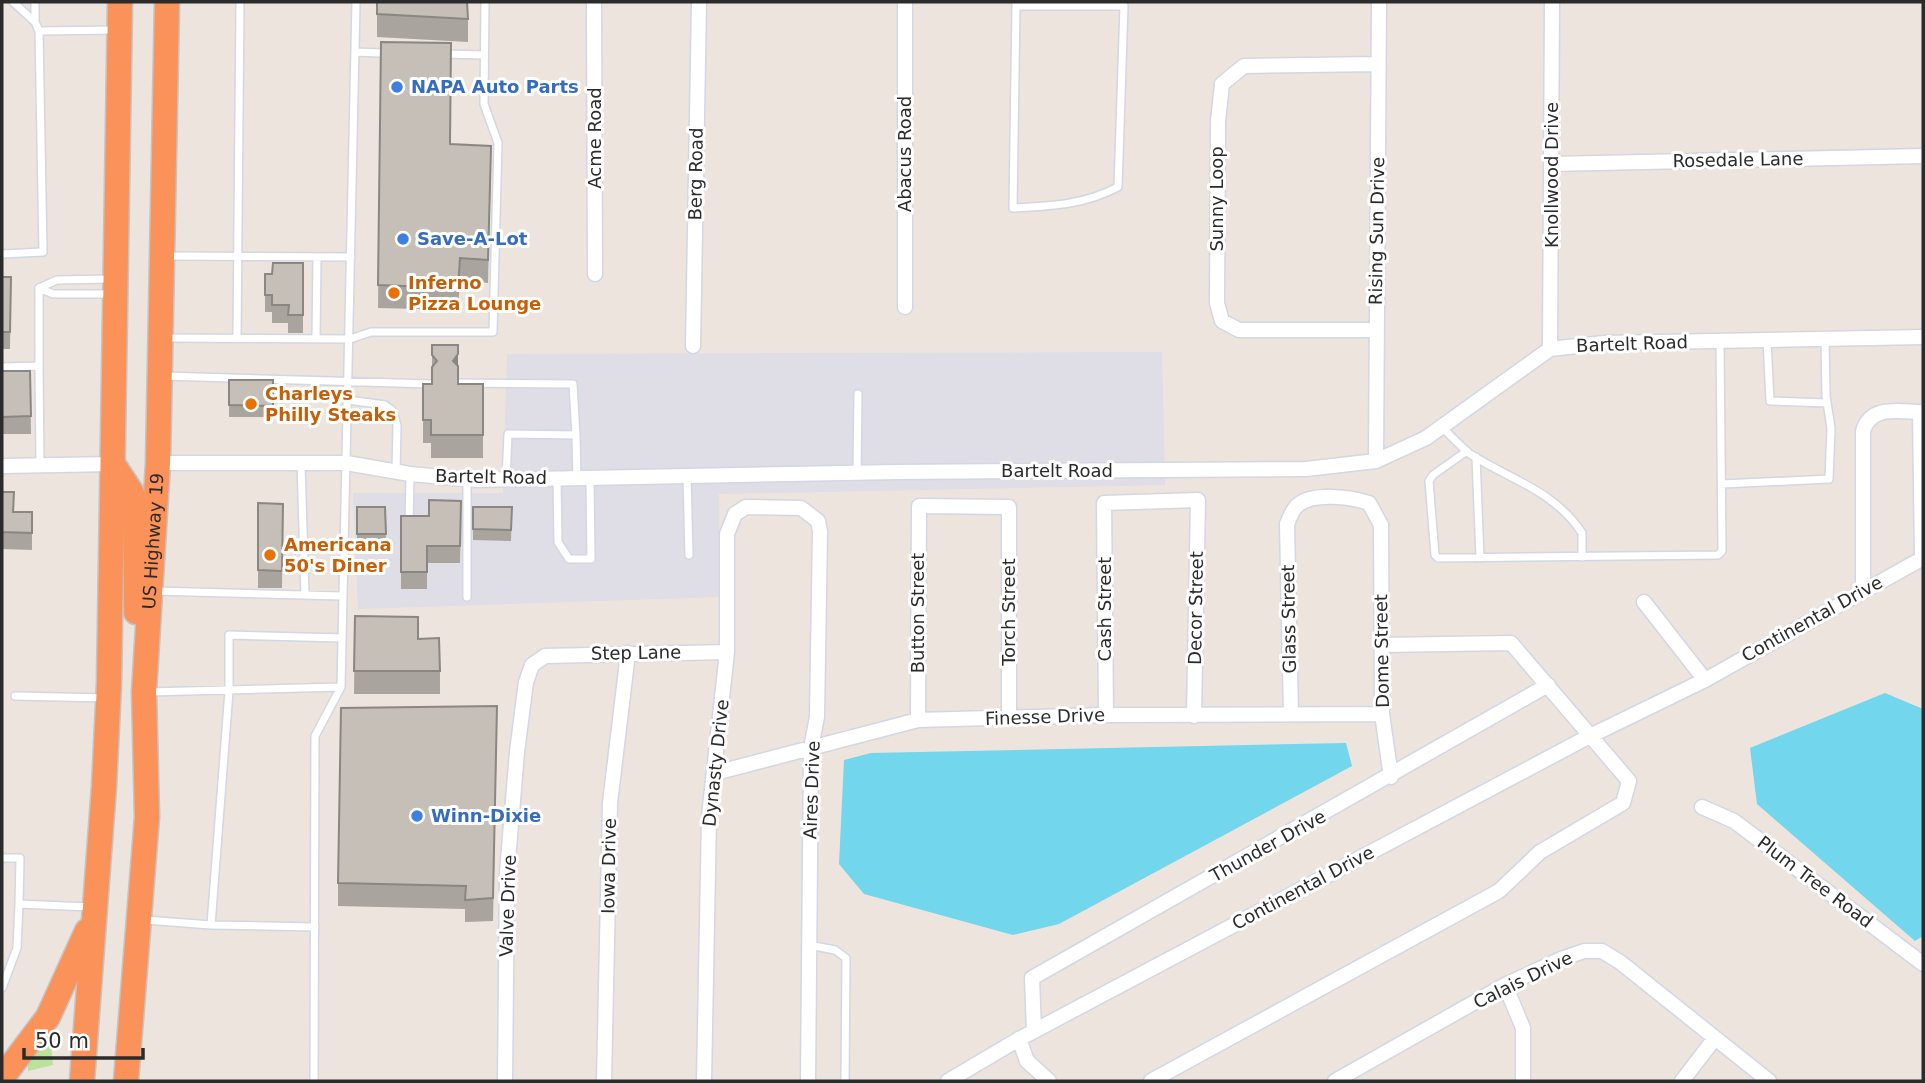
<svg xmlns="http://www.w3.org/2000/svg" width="1925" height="1083" font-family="'DejaVu Sans',sans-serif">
	<rect width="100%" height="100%" fill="#ece4dd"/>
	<path fill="#dfdde5" d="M1162,352L1165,485L719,494L720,597L358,609L353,493H503L507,354Z"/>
	<path fill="#b9e29a" d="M54,1033L56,1034L51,1044L53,1065L28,1071V1064Z"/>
	<path fill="#72d6ec" d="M1885,693L1923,709V936L1915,941L1757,804L1750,748Z
		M1346,743L1352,766L1059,924L1013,935L864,894L839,864L844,760L871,753Z"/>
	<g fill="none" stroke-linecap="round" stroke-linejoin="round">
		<defs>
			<path id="lane" d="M1016,6H1124L1118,187C1084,205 1050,206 1013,208L1016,6V2
				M35,22V2
				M39,31L116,30
				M355,52L380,53
				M444,54L484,55
				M2,254L43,252L39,31L35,22L13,2
				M166,256L351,257
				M39,288L57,280L110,279
				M39,288L53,294H111
				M165,338L350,339L371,332H493L498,143L484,104L485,2
				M237,338L240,2
				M316,339L317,257
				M1767,340L1770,401L1827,403
				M39,366V288
				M2,367L39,366L40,465
				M164,376L431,384
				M459,383L573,384L576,435L508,434L506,479
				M348,400L385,405L392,410L397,425L396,472
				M1442,427C1451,436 1460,446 1470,454C1509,479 1555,491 1582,533V557
				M576,435L577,478
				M1467,451L1433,475L1429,481L1435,555L1438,558L1718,555L1722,551L1720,341
				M1476,457L1480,558
				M301,463L305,595
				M857,472L858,394
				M687,476L689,555
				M557,479L558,542L569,559H591L590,478
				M467,480V597
				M1722,484L1829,479L1831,428L1826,396L1825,339
				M409,526L410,475
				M155,591L343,596
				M148,692L341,687
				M15,696L105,698
				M2,858H20L19,904
				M145,920L211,925L315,927
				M211,925L229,691V635L342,638
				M809,945L835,950L846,958L845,1081
				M2,988L17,948L19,904L89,907
				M314,1081L315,736L341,687L356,2"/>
			<path id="street" d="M594,2L595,274
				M1552,164L1923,156
				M905,307V2
				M1376,330H1239L1222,321L1217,303L1218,121L1222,84L1244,66L1378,64
				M693,346L699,2
				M1550,349L1552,2
				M1920,412L1922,558
				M1376,461L1379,2
				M158,463H346L410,474L476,480L896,472L1306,469L1376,461L1426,438L1550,349L1604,343L1923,337
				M2,466L113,464
				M1863,590V431C1871,404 1900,412 1923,412
				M1644,602L1705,680
				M1291,714L1287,524C1290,518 1292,509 1298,505C1313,492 1352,497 1369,503L1381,525L1382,714L1391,777
				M1106,715L1104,503L1198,500L1194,716
				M918,720L919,506L1009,507V718
				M715,773L918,720L1106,715L1382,714
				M1702,807L1734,821L1923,964
				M1505,985L1523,1028V1081
				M1034,1031L1032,978L1548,685
				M1019,1039L1027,1061L1049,1081
				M505,1081L507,872L517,752L526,682L532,665L545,656L727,652
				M604,1081L610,803L628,653
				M704,1081L709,816L727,652V534L735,514L746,507L801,508L818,521L820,531L817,717L811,748L808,1081
				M948,1081L1019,1039L1588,737L1705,680L1923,558
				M1151,1081L1499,891L1540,852L1623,803L1629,781L1511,643L1382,645
				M1335,1081L1505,985L1561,959L1584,951H1602L1620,962L1769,1081
				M1682,1081L1715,1038"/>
			<g id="highway">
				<path d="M113,464L132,493L135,509L136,612"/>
				<path d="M2,1078L48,1017L87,931"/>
				<path d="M82,1081L104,787L109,684L120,2"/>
				<path id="s1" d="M126,1081L147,817L144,692L158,463L167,2"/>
			</g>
		</defs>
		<use href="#lane" stroke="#d2d7e3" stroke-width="10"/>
		<use href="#street" stroke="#d2d7e3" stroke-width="17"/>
		<use href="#highway" stroke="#c4c4c4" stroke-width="27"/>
		<use href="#lane" stroke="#fff" stroke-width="7"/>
		<use href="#street" stroke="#fff" stroke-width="14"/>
		<use href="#highway" stroke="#fb9259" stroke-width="24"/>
	</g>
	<path fill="#a9a49e" d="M377,2L468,19V42L377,37Z
		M381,42L450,144L491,168L488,283L460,280L458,310L378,308Z
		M303,263V333H288V323H272V312H265V274H272Z
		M2,277H11L10,349H2Z
		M432,345L458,384H483V458H431V443H423V384H432Z
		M2,371H30L31,434H2Z
		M229,380H273V417H229Z
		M2,492L14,512H32V550L2,549Z
		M461,501L460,563H427V589H401V516H429Z
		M258,503L283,504L282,588H258Z
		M357,507H385L386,545L357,546Z
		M473,507H512L511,541L473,540Z
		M355,616L418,639L440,671V694H354Z
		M497,729L493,921L465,922V909L338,906V883Z"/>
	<path fill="#8a8681" d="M458,354V377L453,361Z"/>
	<path fill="#c5bfb8" stroke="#8a8681" stroke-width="2" d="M377,2H467L468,19L377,14Z
		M381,42L451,43L450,144L491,146L488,260L460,258L458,288L378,285Z
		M273,263H303V315H288L289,305H272V295H265V274H272Z
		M2,277H11L10,332H2Z
		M432,345H458V354L453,361L458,366V384H483V435H431V420H423V384H432V367L437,361L432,355Z
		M2,371H30L31,416L2,417Z
		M229,380H273V406L229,405Z
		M2,492H14L13,512H32V533L2,532Z
		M429,500L461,501L460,546H427V572H401V516H429Z
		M258,503L283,504L282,571L258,570Z
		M357,507H385L386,534H357Z
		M473,507H512L511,530L473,529Z
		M355,616L418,617V639L439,638L440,671H354Z
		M497,706L493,898L465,900L466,886L338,883L341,708Z"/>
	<g fill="#3f7fe0" stroke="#fff" stroke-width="2.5">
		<circle cx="397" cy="87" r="7"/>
		<circle cx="403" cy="239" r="7"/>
		<circle cx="417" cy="816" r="7"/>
	</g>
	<g fill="#e8710a" stroke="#fff" stroke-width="2.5">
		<circle cx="394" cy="293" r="7"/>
		<circle cx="251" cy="404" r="7"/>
		<circle cx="270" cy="555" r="7"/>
	</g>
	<g text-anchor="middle" stroke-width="6" stroke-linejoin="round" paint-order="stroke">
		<g font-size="18" font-weight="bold" fill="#366cbe" stroke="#fff" text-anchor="start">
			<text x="411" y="93">NAPA Auto Parts</text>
			<text x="417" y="245">Save-A-Lot</text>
			<text x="431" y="822">Winn-Dixie</text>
		</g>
		<g font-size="18" fill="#2b2b2b" stroke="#fff">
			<text transform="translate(595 138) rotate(-90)" y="6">Acme Road</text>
			<text transform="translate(905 154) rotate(-90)" y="6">Abacus Road</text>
			<text transform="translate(1738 160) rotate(-1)" y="6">Rosedale Lane</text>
			<text transform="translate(696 174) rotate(-89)" y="6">Berg Road</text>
			<text transform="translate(1552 175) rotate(-90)" y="6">Knollwood Drive</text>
			<text transform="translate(1217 199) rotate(-90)" y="6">Sunny Loop</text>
			<text transform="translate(1377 231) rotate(-89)" y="6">Rising Sun Drive</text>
			<text transform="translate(1632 344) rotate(-2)" y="6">Bartelt Road</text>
			<text x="1057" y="477">Bartelt Road</text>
			<text transform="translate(491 477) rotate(1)" y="6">Bartelt Road</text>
			<text dy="6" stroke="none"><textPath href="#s1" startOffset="541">US Highway 19</textPath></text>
			<text transform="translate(1196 608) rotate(-89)" y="6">Decor Street</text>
			<text transform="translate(1105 609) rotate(-90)" y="6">Cash Street</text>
			<text transform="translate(1009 612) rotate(-90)" y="6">Torch Street</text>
			<text transform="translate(918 613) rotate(-90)" y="6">Button Street</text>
			<text transform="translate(1289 619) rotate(-91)" y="6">Glass Street</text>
			<text transform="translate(1812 619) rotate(-29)" y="6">Continental Drive</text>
			<text transform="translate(1382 651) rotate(-91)" y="6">Dome Street</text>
			<text transform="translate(636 653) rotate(-1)" y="6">Step Lane</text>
			<text transform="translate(1045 717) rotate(-2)" y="6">Finesse Drive</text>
			<text transform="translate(716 763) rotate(-84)" y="6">Dynasty Drive</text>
			<text transform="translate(812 790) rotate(-88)" y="6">Aires Drive</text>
			<text transform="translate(1268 846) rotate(-29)" y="6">Thunder Drive</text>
			<text transform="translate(609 866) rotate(-89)" y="6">Iowa Drive</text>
			<text transform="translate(1815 882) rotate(37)" y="6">Plum Tree Road</text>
			<text transform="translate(1303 888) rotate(-28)" y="6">Continental Drive</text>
			<text transform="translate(508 906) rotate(-88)" y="6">Valve Drive</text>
			<text transform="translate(1523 980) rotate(-26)" y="6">Calais Drive</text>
		</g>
		<g font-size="18" font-weight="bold" fill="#c56008" stroke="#fff" text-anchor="start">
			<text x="408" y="289">Inferno<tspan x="408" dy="21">Pizza Lounge</tspan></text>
			<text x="265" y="400">Charleys<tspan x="265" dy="21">Philly Steaks</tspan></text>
			<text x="284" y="551">Americana<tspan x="284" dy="21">50's Diner</tspan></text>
		</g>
	</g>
	<rect width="1925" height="1083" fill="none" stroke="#2b2b2b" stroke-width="7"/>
	<path d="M24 1048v10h119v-10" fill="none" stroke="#2b2b2b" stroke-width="3.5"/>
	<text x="35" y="1048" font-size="21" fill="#2b2b2b" stroke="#ffffff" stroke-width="5" paint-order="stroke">50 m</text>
</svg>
